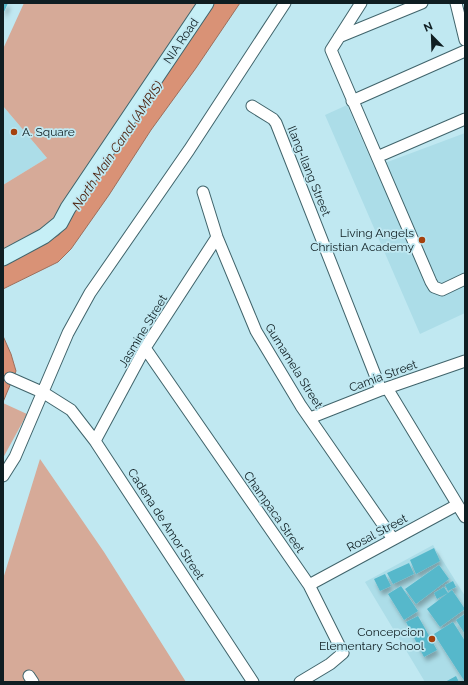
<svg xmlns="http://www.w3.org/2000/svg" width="468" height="685" font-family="Raleway,sans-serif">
	<defs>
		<filter id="shadow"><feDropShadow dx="2.5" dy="4.5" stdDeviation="2" flood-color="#0004"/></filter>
	</defs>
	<rect width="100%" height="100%" fill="#c0e8f1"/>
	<path fill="#acdde8" d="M347,105L374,167L465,133V313L420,334L325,115Z
		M3,106L47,158L3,185Z
		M433,545L465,596V682H425L365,582Z"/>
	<path fill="#d6aa98" d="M24,3H200L54,222L3,253V185L47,158L3,106V49Z
		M3,403L27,414L3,458Z
		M40,459L104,552L186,682H3V579Z"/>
	<path fill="#d99276" stroke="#9c6f5d" d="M214,3H240L196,68L151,130L109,195L71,249L58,262L3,289V265L59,235Z
		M3,336L11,354L16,371L3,402Z"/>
	<path fill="#56b8cb" filter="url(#shadow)" d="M3,3H8L3,14Z
		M434,548L440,561L416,574L410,560Z
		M409,563L414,574L393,584L387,573Z
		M439,565L449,579L416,604L405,589Z
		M385,574L391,586L380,591L374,579Z
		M453,581L456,587L448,591L445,585Z
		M401,586L418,611L404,620L388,594Z
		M444,587L448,593L437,599L434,593Z
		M452,590L465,609L440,627L427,609Z
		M465,614V634L456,620Z
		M418,616L437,650L424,657L406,622Z
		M453,622L465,641V682L434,634Z
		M456,676L459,682H445Z"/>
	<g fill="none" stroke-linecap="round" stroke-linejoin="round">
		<defs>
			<path id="street" d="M361,3L331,50L431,282L434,287L442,290L465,279
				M456,3L465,40
				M339,37L422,3
				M352,101L465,51
				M252,106L273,119L276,123L381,390
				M377,157L465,119
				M203,192L217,237L256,331L301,406L393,539
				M145,348L309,585L343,653L330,664L300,682
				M10,378L44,393L71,410L95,441L253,682
				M387,388L465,517
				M310,418L381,390L465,361
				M95,441L145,348L217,237
				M3,476L15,457L68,333L90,293L189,150L285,3
				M309,585L457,505
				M29,676L33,682"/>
			<path id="secondary" d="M3,258L44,236L60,223L68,208L206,3"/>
		</defs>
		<use href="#street" stroke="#40646b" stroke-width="13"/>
		<use href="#secondary" stroke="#40646b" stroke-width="17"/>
		<use href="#street" stroke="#fff" stroke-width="11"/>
		<use href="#secondary" stroke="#c6eff6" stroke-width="15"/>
	</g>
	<g fill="#a5410d" stroke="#c0e8f1" stroke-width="1.5">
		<circle cx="14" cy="132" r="4"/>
		<circle cx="422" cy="240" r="4"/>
		<circle cx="432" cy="639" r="4"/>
	</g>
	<g text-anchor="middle" stroke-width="3.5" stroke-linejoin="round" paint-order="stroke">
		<g font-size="12" fill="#0f1e22" stroke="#c0e8f1">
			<text transform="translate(181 41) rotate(-56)" y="4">NIA Road</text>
			<text transform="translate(309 171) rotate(68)" y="4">Ilang-Ilang Street</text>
			<text transform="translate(143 331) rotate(-59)" y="4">Jasmine Street</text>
			<text transform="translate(294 366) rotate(58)" y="4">Gumamela Street</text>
			<text transform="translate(383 376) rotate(-20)" y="4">Camia Street</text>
			<text transform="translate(274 512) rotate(55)" y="4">Champaca Street</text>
			<text transform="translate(166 524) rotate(57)" y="4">Cadena de Amor Street</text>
			<text transform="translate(377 533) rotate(-28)" y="4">Rosal Street</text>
		</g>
		<g font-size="12" fill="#0f1e22" stroke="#c0e8f1" text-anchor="end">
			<text x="22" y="136" text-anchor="start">A. Square</text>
			<text x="414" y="237">Living Angels<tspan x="414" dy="14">Christian Academy</tspan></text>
			<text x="424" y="636">Concepcion<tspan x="424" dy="14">Elementary School</tspan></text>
		</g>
		<g font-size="13" font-style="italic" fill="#491c08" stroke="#c0e8f1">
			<text transform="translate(117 145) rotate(-56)" y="5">North Main Canal (AMRIS)</text>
		</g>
	</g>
	<rect width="468" height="685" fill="none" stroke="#0f1e22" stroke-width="8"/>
	<g transform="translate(432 36) rotate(337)" stroke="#c0e8f1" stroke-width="3" paint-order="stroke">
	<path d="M0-3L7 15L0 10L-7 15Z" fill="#0f1e22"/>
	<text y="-6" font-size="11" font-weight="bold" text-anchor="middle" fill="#0f1e22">N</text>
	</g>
</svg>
